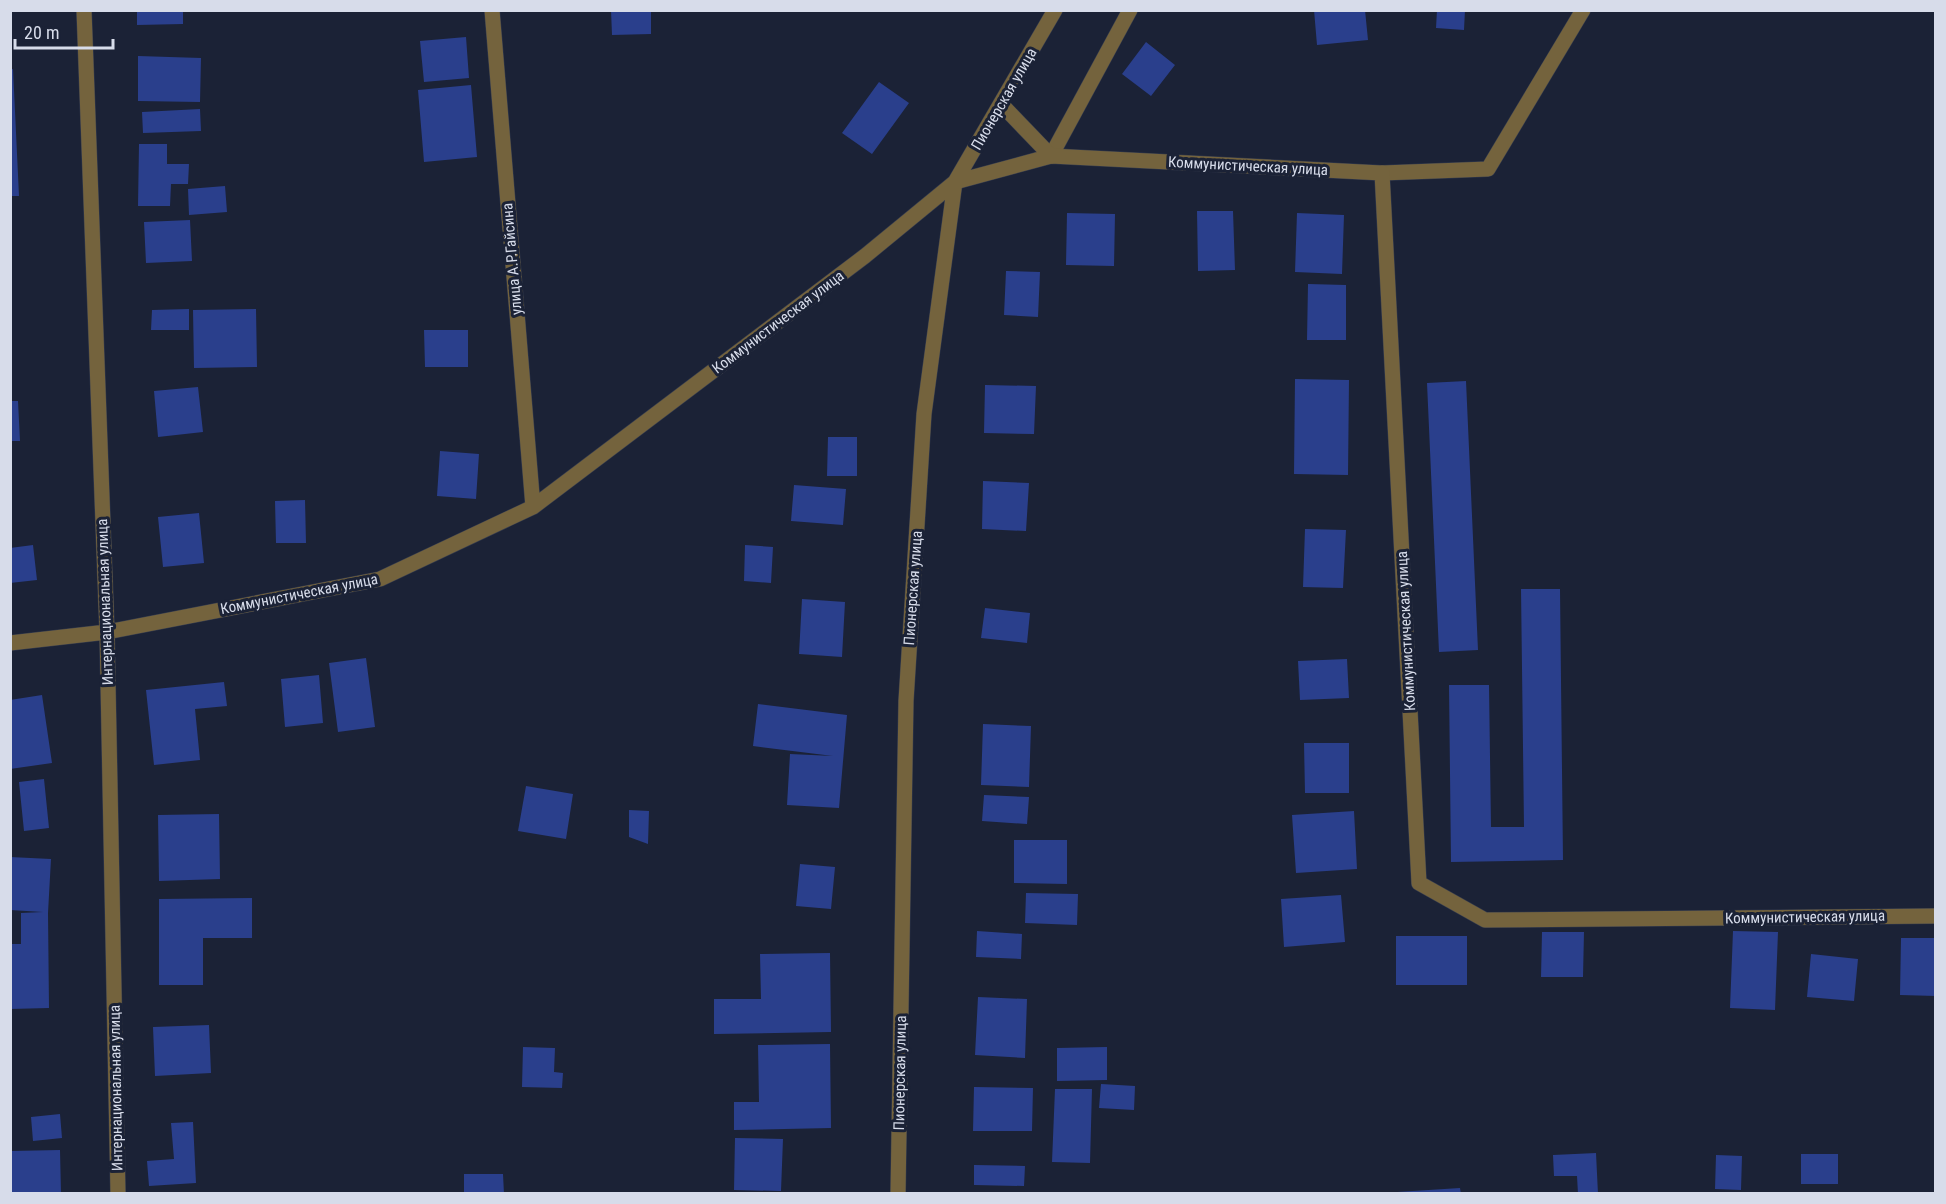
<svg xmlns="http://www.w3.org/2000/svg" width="1946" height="1204" font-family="'Roboto Condensed',sans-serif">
	<rect width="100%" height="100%" fill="#1b2236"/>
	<path fill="#2a3f8c" d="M137,10H183V24L137,25Z
		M611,10H651V34L612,35Z
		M1314,10H1365L1368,40L1317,45Z
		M1437,10H1465L1464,30L1436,28Z
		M466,37L469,78L424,82L420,41Z
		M1146,42L1175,65L1151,96L1122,74Z
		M138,56L201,58L200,102L138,101Z
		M13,69L19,196H10V70Z
		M879,82L909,103L872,154L842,133Z
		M471,85L477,157L424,162L418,90Z
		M200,109L201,131L143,133L142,112Z
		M139,144H167V164H189L188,184H171L170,206H138Z
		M225,186L227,212L189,215L188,189Z
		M1197,211H1233L1235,270L1198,271Z
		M1067,213L1115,214L1114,266L1066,265Z
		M1297,213L1344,215L1342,274L1295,272Z
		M190,220L192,261L146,263L144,222Z
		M1006,271L1040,272L1038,317L1004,315Z
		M1308,284L1346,285V340H1307Z
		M189,309V330H151L152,310Z
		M256,309L257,367L194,368L193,310Z
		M424,330H468V367H425Z
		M1295,379L1349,380L1348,475L1294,474Z
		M1466,381L1478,650L1439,652L1427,383Z
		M985,385L1036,386L1034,434L984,433Z
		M198,387L203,432L158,437L154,391Z
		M10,401H18L20,441H10Z
		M828,437H857V476H827Z
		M440,451L479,454L476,499L437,496Z
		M983,481L1029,483L1026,531L982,529Z
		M794,485L846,489L843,525L791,521Z
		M305,500L306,543H276L275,501Z
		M199,513L204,563L163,567L158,517Z
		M1305,529L1346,530L1343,588L1303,587Z
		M33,545L37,580L10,583V548Z
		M745,545L773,547L771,583L744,581Z
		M1521,589H1560L1563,860L1451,862L1449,685H1489L1491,827H1524Z
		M802,599L845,602L842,657L799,654Z
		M985,608L1030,613L1027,643L981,638Z
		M366,658L375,727L338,732L329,663Z
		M1347,659L1349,698L1300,700L1298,661Z
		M319,675L323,723L285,727L281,679Z
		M224,682L227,706L195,709L200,760L154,765L146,690Z
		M42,695L52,763L10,769V700Z
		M758,704L847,715L839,808L787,805L790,754L833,756L753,746Z
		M983,724L1031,726L1029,787L981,785Z
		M1304,743H1349V793H1305Z
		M44,779L49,828L24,831L19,782Z
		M526,786L573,794L566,839L518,831Z
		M984,795L1029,797L1027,824L982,821Z
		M629,810L649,811L648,844L629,837Z
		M1354,811L1357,869L1296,873L1292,815Z
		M219,814L220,879L159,881L158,815Z
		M1014,840H1067V884L1014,883Z
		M10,857L51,859L48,913L49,1008L10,1009V944H21V913L43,912L10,910Z
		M800,864L835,867L831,909L796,906Z
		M1026,893L1078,894L1077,925L1025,923Z
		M1341,895L1345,942L1284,947L1281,899Z
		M252,898V938H203V985H159V899Z
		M977,931L1022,934L1021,959L976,957Z
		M1733,931L1778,932L1775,1010L1730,1008Z
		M1542,932H1584L1583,977H1541Z
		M1396,936H1467V985H1396Z
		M1901,938H1936V996L1900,995Z
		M830,953L831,1032L714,1034V999H761L760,954Z
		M1811,954L1858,959L1854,1001L1807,997Z
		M978,997L1027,999L1025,1058L975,1055Z
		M209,1025L211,1073L155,1076L153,1027Z
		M830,1044L831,1128L734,1130V1102H759L758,1045Z
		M523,1047L555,1048L554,1072L563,1073L562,1088L522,1087Z
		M1107,1047V1080L1057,1081V1048Z
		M1101,1084L1135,1086L1134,1110L1099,1108Z
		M974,1087L1033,1088L1032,1131H973Z
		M1055,1089H1092L1090,1163L1052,1162Z
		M60,1114L62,1138L33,1141L31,1117Z
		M193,1122L196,1183L149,1186L147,1161L174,1159L171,1123Z
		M735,1138L783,1139L781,1191L734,1190Z
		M60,1150L61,1194H12L11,1151Z
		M1596,1153L1598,1194H1578L1577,1176H1554L1553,1155Z
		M1801,1154H1838V1184H1801Z
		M1716,1155L1742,1156L1741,1190L1715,1189Z
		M974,1165L1025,1166L1024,1186L974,1185Z
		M464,1174H503L504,1194H464Z
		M1460,1188L1461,1194H1397V1192Z"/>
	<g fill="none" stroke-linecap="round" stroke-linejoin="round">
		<defs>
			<path id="service" d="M1051,156L1130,10
				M1382,173L1488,169L1583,10"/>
			<path id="minor" d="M84,10L107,632L118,1194
				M492,10L533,507
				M1001,104L1051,156
				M10,643L107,632L380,579L533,507L865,256L955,182L1051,156L1382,173L1419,883L1485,920L1936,916
				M898,1194L906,701L924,414L955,182L1055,10"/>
		</defs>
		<use href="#service" stroke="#353c4f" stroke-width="16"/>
		<use href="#minor" stroke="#353c4f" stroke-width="16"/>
		<use href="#service" stroke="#74633d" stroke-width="15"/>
		<use href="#minor" stroke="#74633d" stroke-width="15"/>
	</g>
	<g text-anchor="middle" stroke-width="6" stroke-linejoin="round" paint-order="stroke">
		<g font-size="15" fill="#d7dcea" stroke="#1b2236">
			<text transform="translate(1004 99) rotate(-60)" y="5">Пионерская улица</text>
			<text transform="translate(1248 166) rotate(3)" y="5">Коммунистическая улица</text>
			<text transform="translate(512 259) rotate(-95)" y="5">улица А.Р.Гайсина</text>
			<text transform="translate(778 322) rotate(-37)" y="5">Коммунистическая улица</text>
			<text transform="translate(913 588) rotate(-86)" y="5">Пионерская улица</text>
			<text transform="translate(299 594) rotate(-11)" y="5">Коммунистическая улица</text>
			<text transform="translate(105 602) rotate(-92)" y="5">Интернациональная улица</text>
			<text transform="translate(1406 631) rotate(-93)" y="5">Коммунистическая улица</text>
			<text transform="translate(1805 917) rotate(-1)" y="5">Коммунистическая улица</text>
			<text transform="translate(900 1073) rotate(-89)" y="5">Пионерская улица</text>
			<text transform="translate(116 1088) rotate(-91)" y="5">Интернациональная улица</text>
		</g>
	</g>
	<rect width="1946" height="1204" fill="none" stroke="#d7dcea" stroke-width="24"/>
	<path d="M15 39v9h98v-9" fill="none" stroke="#d7dcea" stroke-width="3"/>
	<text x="24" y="39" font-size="18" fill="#d7dcea" stroke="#1b2236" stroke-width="4.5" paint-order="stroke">20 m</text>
</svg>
